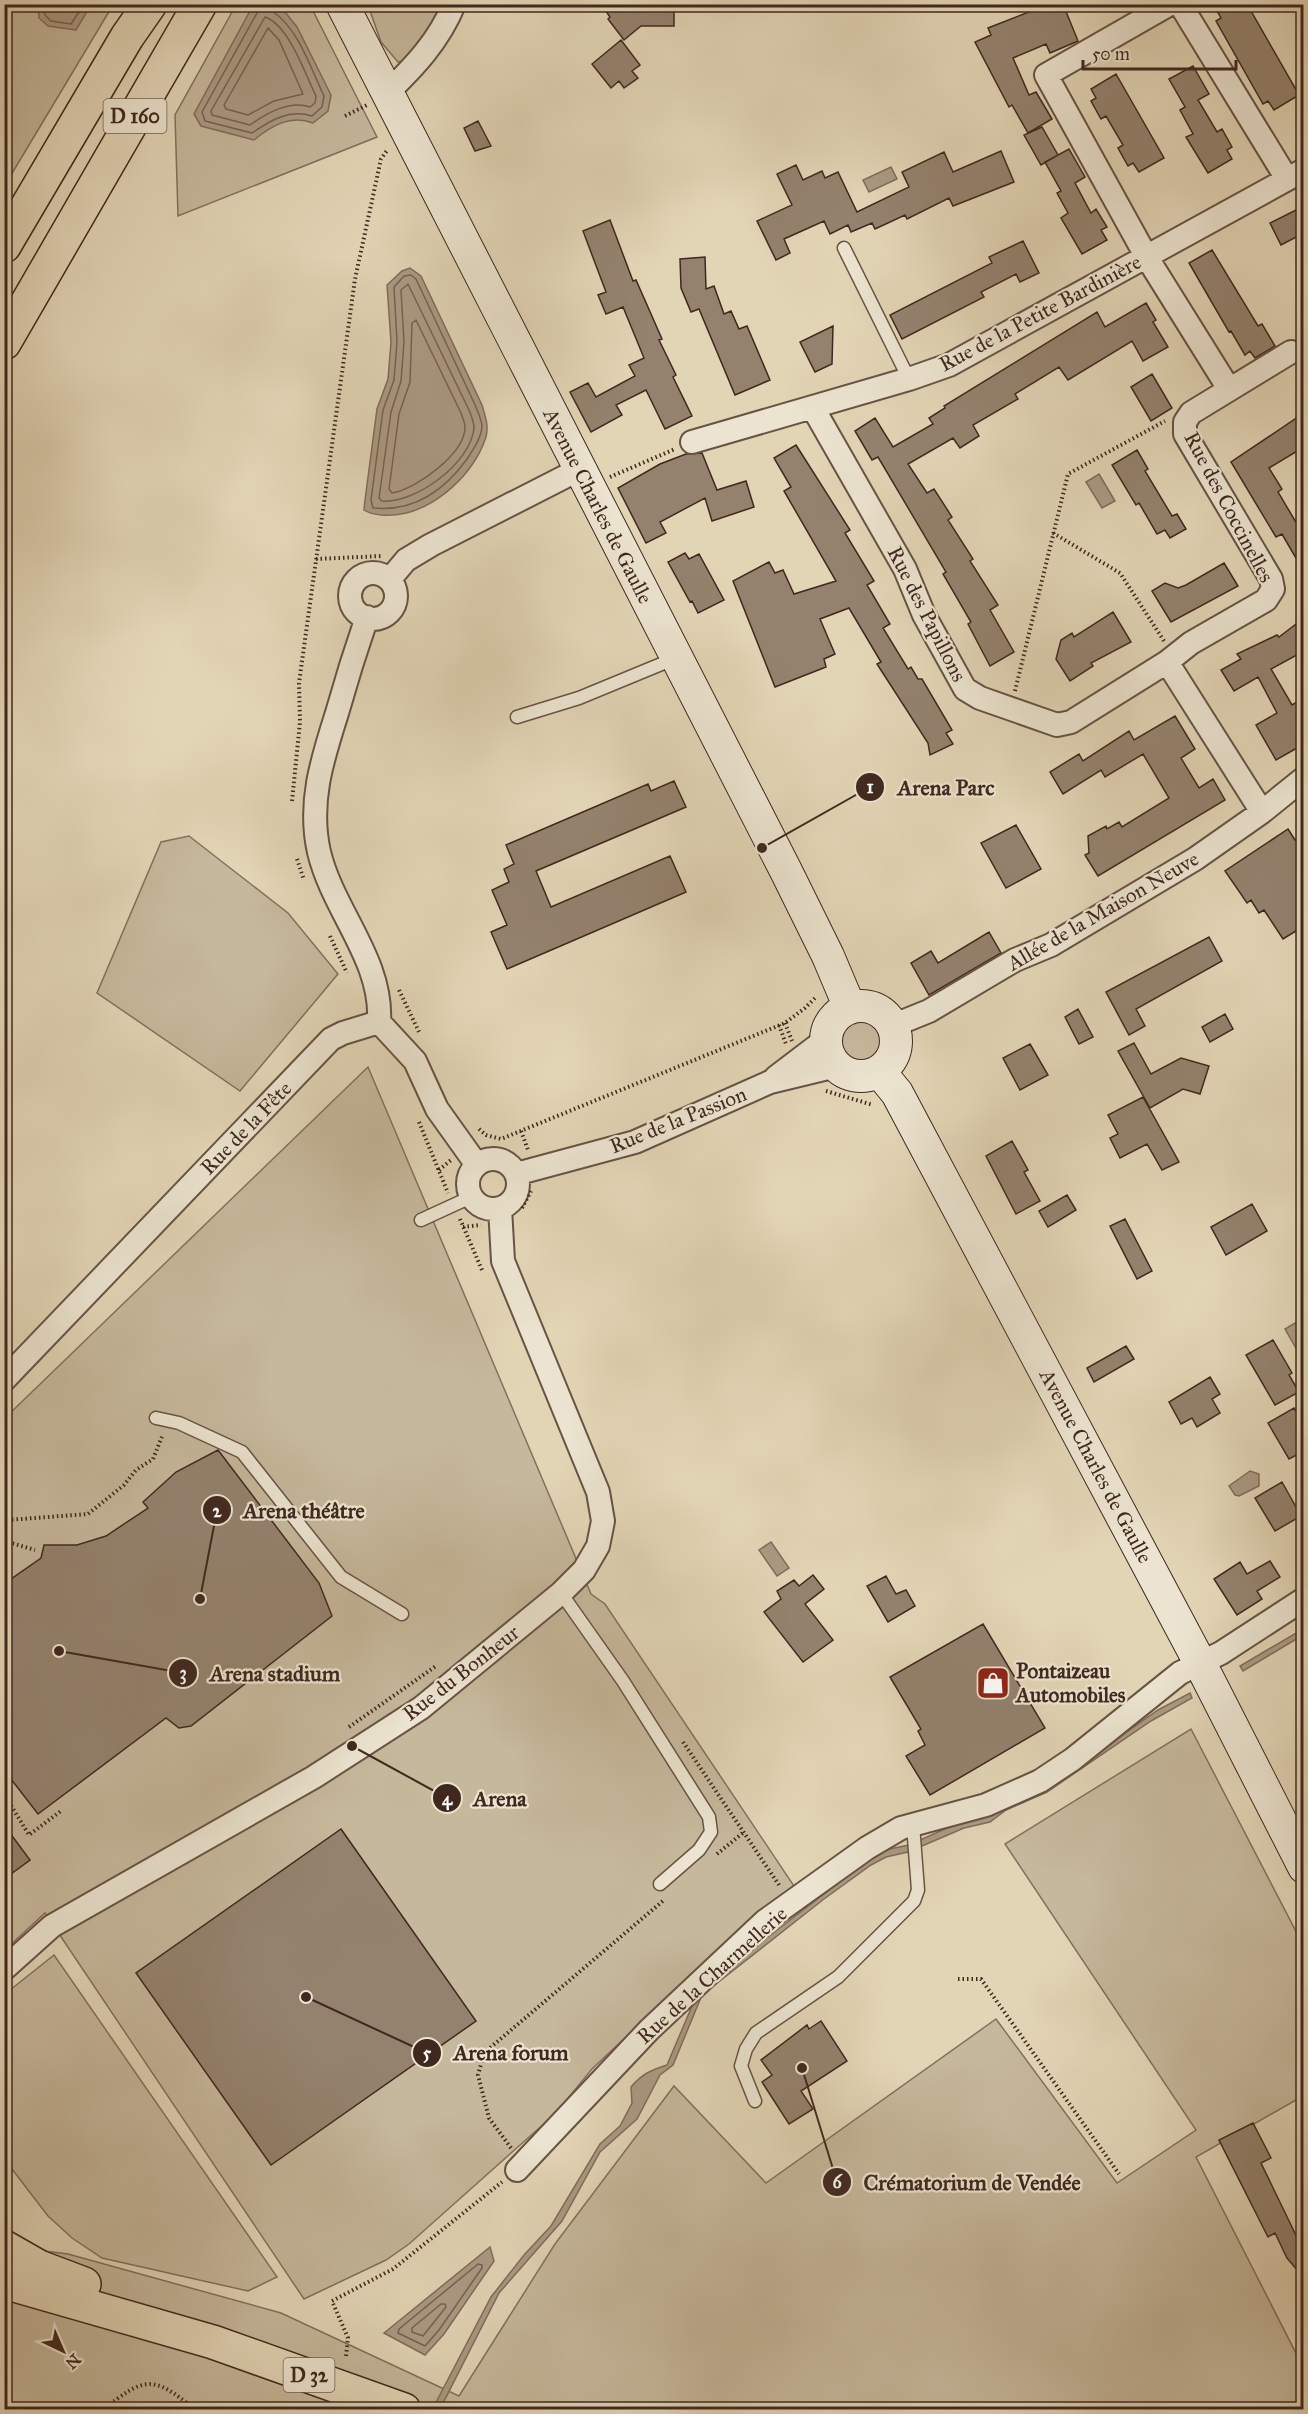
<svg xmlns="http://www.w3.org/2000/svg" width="1308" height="2414" font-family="'IM FELL Great Primer',serif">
	<rect width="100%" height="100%" fill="#e2d5b6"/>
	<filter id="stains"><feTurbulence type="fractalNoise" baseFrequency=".00333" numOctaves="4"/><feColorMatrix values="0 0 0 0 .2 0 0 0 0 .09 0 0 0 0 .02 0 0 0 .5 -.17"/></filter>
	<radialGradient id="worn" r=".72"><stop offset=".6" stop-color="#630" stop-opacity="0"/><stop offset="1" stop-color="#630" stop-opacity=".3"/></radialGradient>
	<path fill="#c6b89c" stroke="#83705e" stroke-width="1.5" d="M5,5H113L5,185Z
		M236,5H310L377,137L178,216L175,115Z
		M368,5H445L411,60L398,62L381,42Z
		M189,836L288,913L338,974L240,1091L97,993L161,842Z
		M838 1041a22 22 0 1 1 44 0a22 22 0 1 1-44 0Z
		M368,1067L591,1594L605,1604L796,1889L718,1950L592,2069L555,2114L409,2244L386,2260L304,2299L45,1913L5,1950V1418Z
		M1191,1729L1303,1945V2096L1196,2157L1303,2367V2409L5,2410V2246L68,2254L281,2313L459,2396L555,2244L674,2086L766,2183L996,2019L1117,2183L1196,2130L1005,1844Z
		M54,1955L277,2277L248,2291L102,2258L72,2238L48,2216L5,2160V1994Z"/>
	<path fill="#ab9a83" stroke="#806c5b" stroke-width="1.5" d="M38,5V4L91,5L76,30L48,26L39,18Z
		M259,5H273L285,12L297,27L331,95L328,111L313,123C291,114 271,126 254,140L201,126L194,114L250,11Z
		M891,167L897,179L869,192L863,180Z
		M410,268L421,276L482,405C485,416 489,425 486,437C473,478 426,519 381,515C374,514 370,514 364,510L365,500L377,409L388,379L391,342L387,285L402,271Z
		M1099,474L1115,501L1102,508L1086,482Z
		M1295,1323L1303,1337V1346L1297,1350L1285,1329Z
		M1250,1471L1259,1474V1486L1239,1496L1235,1495L1229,1486Z
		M771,1542L789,1568L777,1576L759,1550Z
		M1303,1629V1635L1243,1671L1240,1666Z
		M1190,1693L1192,1698L1151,1721L1047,1792L1006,1810L990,1822L964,1828L908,1852L886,1857L871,1865L824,1899L702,1995L673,2065L660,2075L637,2119L600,2152L562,2221L499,2293L440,2409L432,2410L491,2297L524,2255L551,2226L600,2144L620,2126L632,2103L631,2087C642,2074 651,2070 667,2065L695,1999L729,1967L880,1851L909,1845L1064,1776L1158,1710Z
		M490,2247L494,2261L444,2334L425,2355L384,2333Z"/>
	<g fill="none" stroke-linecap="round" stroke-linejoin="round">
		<path stroke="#766151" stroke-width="1.5" d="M44,4L45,15L51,21L71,24L84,4
			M262,4L202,112L205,121L252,133C271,120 289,109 312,116L322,107L324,96C310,67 299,29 272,11L271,4
			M265,17C289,25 305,74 316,96L315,103L310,107C289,100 267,113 250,125L212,115L211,111Z
			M268,28L279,40L303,94L274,101L248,115L226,109L224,105Z
			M411,275L416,279L476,407C478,412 481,419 482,425C482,437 473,450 467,459C444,491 414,512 373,508L371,500L383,410L394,380L397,342L394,287L404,276Z
			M408,284L469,410C471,415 474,422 474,428C471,463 415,504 382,501L379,498L391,412L401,381L404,342L401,290Z
			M416,320L461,413C462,417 465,422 465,427C465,454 416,489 392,493L389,489L399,414L410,382L412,323Z
			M478,2264L482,2265V2268L439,2330L425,2346L398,2333L399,2329Z
			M441,2304H445L446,2307L423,2336L412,2332V2328Z"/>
	</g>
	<path fill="#94826e" stroke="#40281f" stroke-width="1.5" d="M601,4L674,8V26H641L624,40L608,19L610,17Z
		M1049,4H1063L1078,41L1050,53L1046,44L1013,58L1029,95L1036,92L1052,119L1028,133L1012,105L1009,107L975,42L991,35L988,28Z
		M1213,4H1247L1299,95L1274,110L1268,101L1263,104L1216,21L1221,18Z
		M621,40L640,65L632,71L638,78L624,88L619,81L611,88L592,64Z
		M1193,66L1209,94L1198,100L1217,132L1222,129L1232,147L1227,150L1232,159L1208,173L1186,137L1193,134L1180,110L1185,107L1169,79Z
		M1116,74L1164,158L1139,172L1133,163L1128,166L1118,148L1123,145L1106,116L1101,119L1091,101L1096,98L1091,89Z
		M478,121L491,146L475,151L464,128Z
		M1042,127L1058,155L1041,165L1024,135Z
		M1069,149L1085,177L1075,183L1091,213L1096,209L1107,227L1101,230L1107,240L1082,254L1061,218L1068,213L1057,193L1061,191L1045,162Z
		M1001,151L1014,182L953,206L949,198L907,219L905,215L875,229L872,223L851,232L848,225L830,234L824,221L784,239L790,253L776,260L757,221L792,205L777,174L796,165L803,180L822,171L825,178L838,172L857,212L909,187L902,172L944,152L953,172Z
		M1304,206V233L1281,245L1270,223Z
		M610,220L633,281L636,280L662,339L659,340L676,375L673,377L692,416L665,429L646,390L616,405L622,415L591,432L570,392L588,383L596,397L635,376L629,365L644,358L623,307L606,314L598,295L606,292L583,231Z
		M1023,241L1039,273L1020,282L1016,274L981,292L984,297L902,339L890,315L992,263L989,257Z
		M1212,250L1258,326L1262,324L1275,346L1255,358L1250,351L1245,355L1231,331L1229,332L1189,263Z
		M705,257L706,289L714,286L724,314L731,311L739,329L747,326L770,380L735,395L699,309L691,312L681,288L680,259Z
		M1146,303L1156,320L1153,322L1168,347L1143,361L1132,341L1068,380L1059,367L1015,394L1018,399L973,425L979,436L960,448L953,438L908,464L927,493L934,489L952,517L948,520L973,559L970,561L998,605L990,610L1014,652L990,666L968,624L971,622L943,574L946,572L878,457L872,460L855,431L875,418L893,447L933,424L929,418L945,408L944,406L1097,312L1105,327Z
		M833,326L832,364L815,372L800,342Z
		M1152,374L1172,408L1151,421L1131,387Z
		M1304,413V447L1269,468L1282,489L1278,492L1297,524L1304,520V572L1282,534L1276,537L1231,462Z
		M796,445L850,530L845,533L874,581L867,585L890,624L883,628L908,669L911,667L918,679H922L952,730L946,733L953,744L930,755L928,743L877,664L881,662L849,608L820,619L835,654L824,659L826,667L775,687L733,581L769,562L775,573L783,570L794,594L836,581L784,491L791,487L774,458Z
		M1137,450L1148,469L1145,471L1172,516L1177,514L1186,529L1170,538L1165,530L1157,534L1139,503L1136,505L1112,465Z
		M702,453L717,490L746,481L754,507L712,521L705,498L660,522L666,533L646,543L618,488L660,464L686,454Z
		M685,553L689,559L699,554L724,600L698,613L692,601L690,602L668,562Z
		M1224,563L1238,586L1171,622L1152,591L1165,583L1178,588L1186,585Z
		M1113,612L1131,642L1091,663L1093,666L1070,681L1056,659L1061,640L1072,633L1074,637Z
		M1296,624L1304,637V651L1271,669L1292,705L1304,698V744L1276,760L1256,725L1277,713L1258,677L1234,691L1221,670L1241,659L1237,654L1277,635L1279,637Z
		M1175,716L1195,749L1181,758L1199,788L1213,779L1225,800L1098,876L1085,855L1089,853L1088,836L1106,826L1107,829L1119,822L1122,827L1169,798L1143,754L1105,777L1101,770L1063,794L1050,772L1079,754L1083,761L1129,731L1134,740Z
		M674,781L686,807L536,871L551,907L670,856L686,892L507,969L491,932L507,925L492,890L509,882L504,869L514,864L506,845L648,784L651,791Z
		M1016,825L1041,869L1006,888L981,843Z
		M1288,829L1295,840L1304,835V926L1283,939L1264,910L1259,913L1251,900L1247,903L1225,871Z
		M989,932L1001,953L929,995L911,963L931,951L938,963Z
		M1209,937L1222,961L1136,1009L1145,1026L1129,1035L1106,992Z
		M1078,1009L1093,1037L1079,1044L1065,1017Z
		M1225,1014L1233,1029L1210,1042L1202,1027Z
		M1134,1043L1151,1074L1181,1058L1209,1066L1200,1094L1183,1089L1150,1108L1118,1051Z
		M1030,1044L1048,1075L1020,1090L1003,1058Z
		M1143,1097L1179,1162L1162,1170L1147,1144L1120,1158L1110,1138L1118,1134L1108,1115Z
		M1012,1141L1028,1170L1024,1172L1040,1201L1016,1214L986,1156Z
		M1067,1195L1076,1210L1048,1227L1039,1211Z
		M1252,1204L1267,1231L1226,1255L1211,1227Z
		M1125,1219L1152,1271L1137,1279L1110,1226Z
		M1273,1340L1292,1373L1289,1375L1299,1392L1275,1405L1246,1355Z
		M1126,1346L1134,1359L1094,1382L1087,1368Z
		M1210,1377L1220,1394L1212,1399L1220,1413L1197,1427L1192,1418L1181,1424L1169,1402Z
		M1294,1408L1304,1424V1451L1289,1459L1268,1423Z
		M218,1450L319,1583L332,1616L191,1726L179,1728L166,1718L38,1814L4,1770V1584L41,1558L44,1545H77L106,1536L148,1508L143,1502L176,1472Z
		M1282,1482L1301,1516L1275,1531L1255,1498Z
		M1270,1561L1280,1577L1257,1591L1262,1599L1237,1615L1214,1579L1240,1562L1247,1574Z
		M813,1575L824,1589L805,1604L833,1640L803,1662L764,1612L781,1599L777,1591L794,1580L799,1586Z
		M886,1576L896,1594L906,1590L915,1606L888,1622L867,1586Z
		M983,1624L1045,1728L930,1795L906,1756L925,1745L918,1731L921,1729L890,1677Z
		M4,1825L30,1860L4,1879Z
		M341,1829L476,2021L271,2165L136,1973Z
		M821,2021L847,2061L801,2091L813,2109L789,2124L762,2082L772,2075L761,2060L807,2025L809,2029Z
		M1253,2123L1271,2158L1261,2163L1304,2252V2278L1287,2258L1275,2233L1268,2237L1219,2140Z"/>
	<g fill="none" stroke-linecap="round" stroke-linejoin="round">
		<defs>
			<path id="service" d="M844,248L909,379
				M517,717L579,698L676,658
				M421,1220L471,1197
				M156,1418L179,1423L242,1452L341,1577L402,1614
				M561,1593L623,1681L709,1817L711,1832L699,1850L660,1884
				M755,2101L741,2066L746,2049L756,2033L838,1977L914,1901L918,1890L913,1825"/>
			<path id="minor" d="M1170,4L1046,75L1146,256L1229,389
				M1180,4L1287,179
				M386,94C414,67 439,41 454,4
				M813,408L905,569L924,615L965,689L980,698L1057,725L1071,722L1167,662L1262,812
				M692,442L909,379L949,365L1304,170
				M350 596a23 23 0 1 1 46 0a23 23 0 1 1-46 0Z
				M390,579L406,560L431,545L580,469
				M367,617C356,649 346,681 337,713C322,760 308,803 319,852C333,911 383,960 379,1022
				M1167,662L1191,643L1266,600L1273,589L1271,579L1185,434V422L1191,413L1291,352
				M379,1022L415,1061L437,1109L477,1165
				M892,1026L929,1011L1015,960L1051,945L1195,859L1262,812L1304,778
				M776,1077L826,1039
				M468 1184a25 25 0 1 1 50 0a25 25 0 1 1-50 0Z
				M516,1174L635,1142L770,1082L836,1066
				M4,1380L331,1039L343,1033L379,1022
				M4,1969L52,1926L314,1777L421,1708L561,1593L584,1570L598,1546L603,1521L598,1492L503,1261L500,1208
				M517,2170L649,2030L765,1921L867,1848L901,1828L986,1805L1040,1781L1073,1759L1180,1673L1221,1653L1304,1599"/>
			<path id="secondary" d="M342,4L786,871L828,956L850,1008
				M826 1041a35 35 0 1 1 70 0a35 35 0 1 1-70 0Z
				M879,1071L897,1093L1200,1663L1304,1867"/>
			<path id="primary" d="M4,2247L39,2267L84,2284
				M4,2282L213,2342L404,2410"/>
			<path id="trunk" d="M4,246L127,37L150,4
				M4,343L200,4"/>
		</defs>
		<use href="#service" stroke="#685345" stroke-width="15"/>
		<use href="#minor" stroke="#685345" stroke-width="26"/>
		<use href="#secondary" stroke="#40281f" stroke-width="34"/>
		<use href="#primary" stroke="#40281f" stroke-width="36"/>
		<use href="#trunk" stroke="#40281f" stroke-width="36"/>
		<path stroke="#40281f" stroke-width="4" stroke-dasharray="1.5 3" stroke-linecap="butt" d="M345,116L367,105
			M610,477L675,449
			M1053,533L1120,573L1164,641
			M316,559L382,556
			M1015,691L1068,474L1165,421
			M292,801L300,722L299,683L355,279L381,159L388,149
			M297,859L304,880
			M330,936L347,973
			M399,990L419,1032
			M785,1023L792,1041
			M779,1025L786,1044
			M826,1091L873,1105
			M419,1122L448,1193
			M479,1129L486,1135L501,1139L785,1023L805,1008L817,996
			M521,1131L528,1150
			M439,1170L451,1160
			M522,1208L531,1191
			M460,1219L482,1270
			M463,1227L481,1225
			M4,1523L8,1520L88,1514L124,1485L136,1470L153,1459L163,1434
			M4,1541L35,1550
			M349,1727L436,1666
			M683,1742L779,1885
			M4,1794L29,1835L61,1811
			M717,1854L744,1832
			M958,1979H981L1119,2174
			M511,2148L489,2118L478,2075L484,2053L664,1900
			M346,2356L348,2338L332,2301L393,2269L502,2182
			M103,2410C144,2377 153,2374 195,2410"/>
		<use href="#service" stroke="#ece4d0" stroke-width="12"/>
		<use href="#minor" stroke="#ece4d0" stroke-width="22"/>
		<use href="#secondary" stroke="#ece4d0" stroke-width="32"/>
		<use href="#primary" stroke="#e2d5b6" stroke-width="33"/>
		<use href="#trunk" stroke="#e2d5b6" stroke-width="33"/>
	</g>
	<defs>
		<symbol id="shop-square" viewBox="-11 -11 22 22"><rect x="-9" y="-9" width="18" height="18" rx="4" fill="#8f2418" stroke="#ece4d0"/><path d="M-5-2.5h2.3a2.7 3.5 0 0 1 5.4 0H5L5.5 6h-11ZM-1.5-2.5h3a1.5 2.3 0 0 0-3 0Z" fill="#fff"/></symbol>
	</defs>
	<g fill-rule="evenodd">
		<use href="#shop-square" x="974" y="1664" width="38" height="38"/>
	</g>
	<g text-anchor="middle" stroke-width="4.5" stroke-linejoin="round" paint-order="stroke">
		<g fill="#ece4d0" stroke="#746054" stroke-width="1.5">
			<rect x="103.5" y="99" width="63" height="34" rx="4.5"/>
			<rect x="283.5" y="2358" width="51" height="34" rx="4.5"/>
		</g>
		<g font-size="20" font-weight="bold" fill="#40281f">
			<text x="135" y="123">D 160</text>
			<text x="309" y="2382">D 32</text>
		</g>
		<g font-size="21" fill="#40281f" stroke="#ece4d0">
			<text transform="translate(1040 313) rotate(-28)" y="7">Rue de la Petite Bardinière</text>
			<text transform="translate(598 506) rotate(63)" y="7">Avenue Charles de Gaulle</text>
			<text transform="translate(1229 507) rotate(62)" y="7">Rue des Coccinelles</text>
			<text transform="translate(927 614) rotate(63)" y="7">Rue des Papillons</text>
			<text transform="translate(1103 911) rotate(-30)" y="7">Allée de la Maison Neuve</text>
			<text transform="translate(678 1120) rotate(-22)" y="7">Rue de la Passion</text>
			<text transform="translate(246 1128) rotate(-46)" y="7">Rue de la Fête</text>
			<text transform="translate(1096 1466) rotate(62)" y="7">Avenue Charles de Gaulle</text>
			<text transform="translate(461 1673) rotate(-38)" y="7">Rue du Bonheur</text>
			<text transform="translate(712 1975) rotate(-42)" y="7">Rue de la Charmellerie</text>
		</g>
		<g font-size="21" font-weight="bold" fill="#40281f" stroke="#ece4d0" text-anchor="start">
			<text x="1016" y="1678">Pontaizeau<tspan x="1016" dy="24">Automobiles</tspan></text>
		</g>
	</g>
	<path fill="none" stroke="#40281f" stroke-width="2" d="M762 848L870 787M200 1599L217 1510M59 1651L183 1673M352 1746L447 1798M306 1997L427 2053M802 2068L837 2182"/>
	<g fill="#40281f" stroke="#ece4d0" stroke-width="2">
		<circle cx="762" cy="848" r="6"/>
		<circle cx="200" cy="1599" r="6"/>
		<circle cx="59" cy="1651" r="6"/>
		<circle cx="352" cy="1746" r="6"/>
		<circle cx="306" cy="1997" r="6"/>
		<circle cx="802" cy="2068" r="6"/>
		<circle cx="870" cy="787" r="15"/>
		<circle cx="217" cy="1510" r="15"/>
		<circle cx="183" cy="1673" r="15"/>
		<circle cx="447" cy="1798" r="15"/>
		<circle cx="427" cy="2053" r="15"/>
		<circle cx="837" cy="2182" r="15"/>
	</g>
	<g font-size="18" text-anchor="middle" font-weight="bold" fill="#fff">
		<text x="870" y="793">1</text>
		<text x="217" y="1517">2</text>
		<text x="183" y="1679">3</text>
		<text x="447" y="1805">4</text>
		<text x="427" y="2059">5</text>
		<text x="837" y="2188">6</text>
	</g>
	<g font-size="22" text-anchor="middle" font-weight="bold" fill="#40281f" stroke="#ece4d0" stroke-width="4.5" stroke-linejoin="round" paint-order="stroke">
		<text x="946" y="795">Arena Parc</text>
		<text x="304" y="1518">Arena théâtre</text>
		<text x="275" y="1681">Arena stadium</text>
		<text x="500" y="1806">Arena</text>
		<text x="511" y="2060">Arena forum</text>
		<text x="972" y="2190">Crématorium de Vendée</text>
	</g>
	<rect width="1308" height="2414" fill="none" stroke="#e2d5b6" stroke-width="24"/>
	<rect x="6" y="6" width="1296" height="2402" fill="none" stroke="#40281f" stroke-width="3"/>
	<rect x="12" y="12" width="1284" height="2390" fill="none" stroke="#40281f" stroke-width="1.5"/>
	<g transform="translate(63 2351) rotate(136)" stroke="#ece4d0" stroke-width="4.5" paint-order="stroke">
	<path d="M0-4.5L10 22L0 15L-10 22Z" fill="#40281f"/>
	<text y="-9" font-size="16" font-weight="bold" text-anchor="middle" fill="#40281f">N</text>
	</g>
	<path d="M1083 60v9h153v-9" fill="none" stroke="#40281f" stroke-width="3"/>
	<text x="1092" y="60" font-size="18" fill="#40281f" stroke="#ece4d0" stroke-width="4.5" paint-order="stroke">50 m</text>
	<rect width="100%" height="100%" filter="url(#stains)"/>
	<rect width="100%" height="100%" fill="url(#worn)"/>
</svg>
